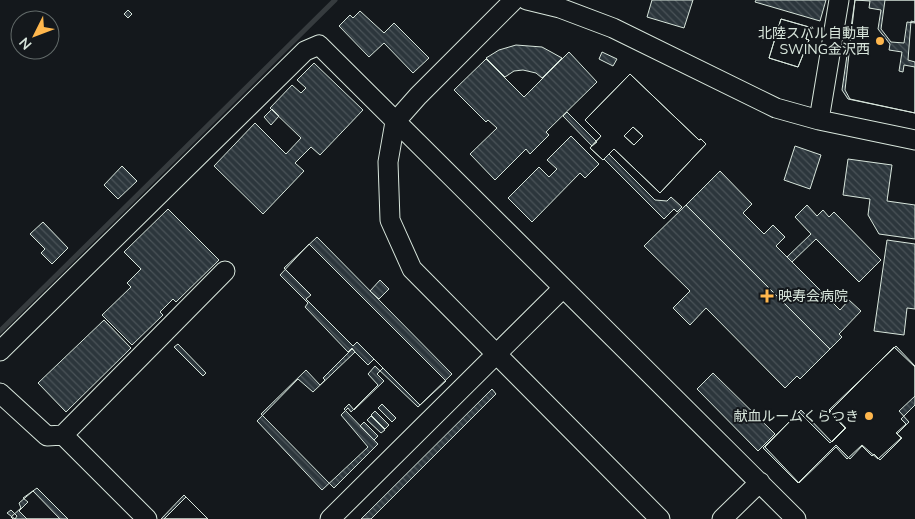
<svg xmlns="http://www.w3.org/2000/svg" width="915" height="519" font-family="Mulish,'Noto Sans JP',sans-serif">
	<defs>
		<pattern id="building-back-hatch" width="6" height="6" patternUnits="userSpaceOnUse" patternTransform="scale(1.25)"><rect width="6" height="6" fill="#2c363c"/><path d="M-1 5l2 2M0 0l6 6M5-1l2 2" fill="none" stroke="#4a5358"/></pattern>
	</defs>
	<rect width="100%" height="100%" fill="#14181c"/>
	<g fill="none" stroke-linecap="round" stroke-linejoin="round">
		<path stroke="#363b3e" stroke-width="5" d="M0,331L335,0"/>
	</g>
	<path fill="url(#building-back-hatch)" stroke="#d8e6dc" fill-rule="evenodd" d="M652,0H693L684,28L647,17Z
		M756,0H826L820,21L755,2Z
		M855,0H915V22L911,21L908,60L915,62V113L850,99L845,90Z
		M855,0L870,1L869,8L881,10L878,29L890,44L889,50L902,52L899,71L903,72L904,65L915,67V113L848,99L842,90Z
		M885,0H915V23L907,22L904,43L891,42L881,29Z
		M128,10L132,14L128,18L124,14Z
		M360,11L384,33L394,23L429,58L413,73L384,43L369,57L339,26L350,15L353,18Z
		M781,19L809,27L806,39L809,40L798,67L769,58Z
		M781,19L809,27L806,39L809,40L798,67L769,58Z
		M516,45L542,47L562,58L542,78L536,73L523,70L514,71L505,77L486,58L499,50Z
		M569,52L597,82L546,132L549,135L530,154L526,149L495,180L470,154L497,128L488,120L486,122L454,90L486,59L524,97Z
		M602,52L617,59L613,66L599,59Z
		M314,63L363,110L320,155L311,147L295,163L304,171L263,214L214,166L255,123L286,154L301,138L270,108L292,85L301,93L306,88L297,80Z
		M630,74L699,140L701,139L706,144L660,193L614,149L603,160L590,148L601,136L585,120ZM633,127L643,136L634,145L624,136Z
		M630,74L699,140L701,139L706,144L660,193L614,149L603,160L590,148L601,136L585,120Z
		M272,109L279,116L271,125L264,117Z
		M567,112L597,142L592,146L563,116Z
		M633,127L643,136L634,145L624,136Z
		M571,136L599,164L585,178L580,173L532,222L508,198L539,167L549,177L557,169L547,160Z
		M795,146L821,155L810,189L784,180Z
		M609,154L655,200L667,201L671,197L682,207L677,212L674,209L664,219L604,159Z
		M848,159L892,165L887,201L915,205V239L879,234L868,215L870,199L843,195Z
		M122,166L137,181L118,199L104,185Z
		M720,171L752,204L743,213L764,234L773,225L785,237L776,246L840,310L849,300L861,311L839,334L842,337L830,349L686,205Z
		M686,205L830,349L800,379L797,376L785,388L706,308L690,325L673,308L690,291L644,246Z
		M807,205L817,216L823,210L829,217L834,212L881,260L859,282L816,239L792,262L787,257L811,234L795,217Z
		M168,209L219,260L176,302L173,299L160,312L163,315L132,345L102,315L131,287L127,283L141,269L124,252Z
		M43,222L68,248L52,264L41,253L45,249L30,234Z
		M317,237L452,374L420,405L357,342L353,346L306,299L311,295L284,268Z
		M887,240L915,244V309L907,308L904,335L874,331Z
		M309,244L446,381L418,407L375,366L368,374L378,385L351,412L348,408L341,415L368,447L322,490L257,421L298,379L313,392L355,352L352,348L348,352L305,307L308,303L280,275Z
		M380,280L389,289L379,299L370,291Z
		M104,320L131,348L66,412L38,383Z
		M178,344L206,373L203,376L174,347Z
		M896,346L915,366V396L899,411L909,422L897,434L901,438L878,459L862,445L847,459L836,447L799,483L765,447L801,410L832,442L846,428L829,410Z
		M894,347L915,367V405L901,419L906,424L896,433L902,438L880,460L874,454L872,456L862,446L850,459L836,445L798,483L763,448L799,412L830,443L845,428L829,412Z
		M352,349L368,365L374,359L383,368L377,374L384,381L354,410L349,404L344,409L378,444L334,488L261,414L306,370L320,385L325,380L323,378Z
		M713,373L775,434L758,451L697,389Z
		M492,389L496,394L371,519H361Z
		M382,404L396,418L392,422L378,408Z
		M375,411L389,425L385,429L371,415Z
		M371,416L385,430L381,433L367,420Z
		M364,422L378,436L374,440L360,426Z
		M37,488L68,519H27L19,511L28,502L23,498Z
		M33,491L60,519H13L11,517L21,508L19,503Z
		M184,495L208,519H161Z
		M186,497L208,519H164Z
		M11,510L17,516L15,519L7,513Z"/>
	<g fill="none" stroke-linecap="round" stroke-linejoin="round">
		<defs>
			<path id="minor" d="M514,0L418,96L395,122L388,162L390,220L412,269L660,519
				M527,0L560,8L613,28L776,108L819,120L915,140
				M819,120L839,0
				M0,351L305,51L319,45L796,519
				M0,393L47,436L63,435L225,271
				M63,435L147,519
				M330,519L563,288
				M722,519L760,482"/>
		</defs>
		<use href="#minor" stroke="#d8e6dc" stroke-width="21"/>
		<use href="#minor" stroke="#14181c" stroke-width="19"/>
	</g>
	<g fill="#ffb74d" stroke="#14181c" stroke-width="2">
		<circle cx="880" cy="41" r="5"/>
		<path d="M764.5 288.5h5v5h5v5h-5v5h-5v-5h-5v-5h5z"/>
		<circle cx="869" cy="416" r="5"/>
	</g>
	<g text-anchor="middle" stroke-width="4" stroke-linejoin="round" paint-order="stroke">
		<g font-size="14" fill="#d8e6dc" stroke="#14181c" text-anchor="end">
			<text x="870" y="38">北陸スバル自動車<tspan x="870" dy="16">SWING金沢西</tspan></text>
			<text x="778" y="301" text-anchor="start">映寿会病院</text>
			<text x="859" y="421">献血ルームくらつき</text>
		</g>
	</g>
	<g transform="translate(35 35) rotate(228)"><circle r="24" fill="#14181c" stroke="#626a69"/>
	<path d="M0-4L9 19L0 12L-9 19Z" fill="#ffb74d"/>
	<text y="-8" font-size="14" font-weight="bold" text-anchor="middle" fill="#d8e6dc">N</text>
	</g>
</svg>
